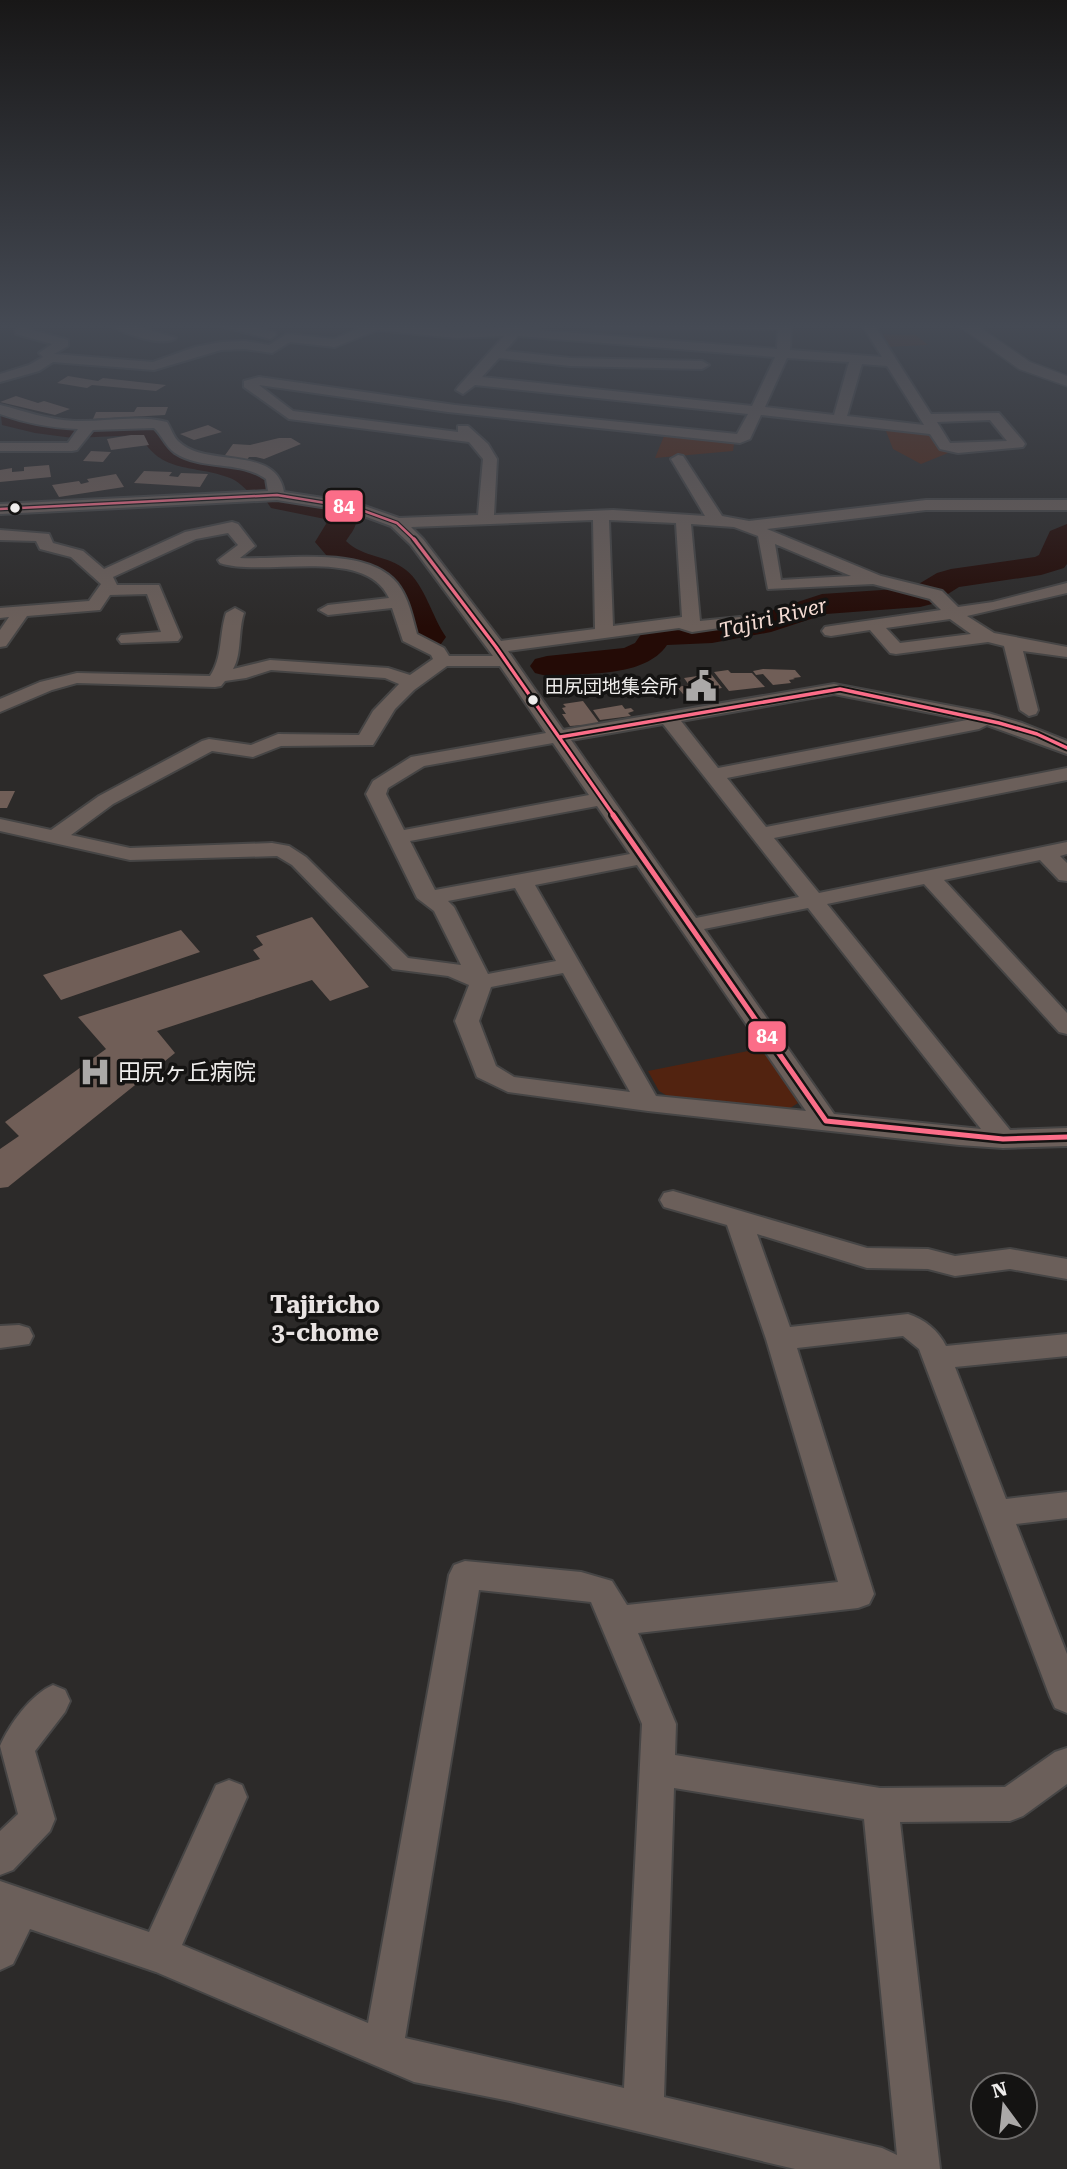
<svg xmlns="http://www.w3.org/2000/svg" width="1067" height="2169" font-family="'Roboto Serif','Noto Sans JP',serif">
	<rect width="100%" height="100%" fill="#2c2a29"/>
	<path fill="#522310" d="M877,334L916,335L928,345L886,347Z
		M884,426L933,431L948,453L921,464L893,449Z
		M664,436L734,444L733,451L655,458Z
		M763,1048L798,1103L787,1110L671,1098L659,1091L648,1071Z"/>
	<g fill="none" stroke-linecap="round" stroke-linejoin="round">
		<path fill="#240b06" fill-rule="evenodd" d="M0,407L60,421L138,419L161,423C165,429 167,437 173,442C204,469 247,448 276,489L271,495C247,501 249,486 230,478C195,464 161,475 140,435L73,438L35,433L2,425Z
			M282,493C299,496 357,500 356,522C356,528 349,536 346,541C363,558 388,555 406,570C425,585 432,617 446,637L441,644L429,647L417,644L403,624L386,585L368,575L333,563L315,542L326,524L325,519L271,508L267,502L271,496Z
			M1067,524V564L1064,568L1041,575L959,587L932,604L920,607L826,614L771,632L712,643L667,645C645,678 584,673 547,676L535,673L530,666L535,659L547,656L624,648L635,643L644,630L664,625L712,623L764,613L822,594L912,588L937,573L951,569L1035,557L1039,555L1050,531Z"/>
	</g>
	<path fill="#705e57" d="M68,376L98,381L103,378L166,385L156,391L92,385L87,388L57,383Z
		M16,396L38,403L44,401L70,409L55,415L0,402Z
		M137,407H168L165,415L93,419L96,412H134Z
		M208,425L222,432L194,440L180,434Z
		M131,435H144L149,445L111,450L107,439Z
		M279,438H291L301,444L264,459L256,457H249L247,460L223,458L233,444L250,445Z
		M91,451L111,452L103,462L83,461Z
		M49,465L51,477L0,482V470L12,468V472L24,471V467Z
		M144,471L172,472L169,476L178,477L181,473L208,474L200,487L134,483Z
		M116,474L124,487L59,497L52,485L79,481L81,484L89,482L87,479Z
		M763,669L795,670L801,677L793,678L795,679L789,680L791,683L773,685L763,674L756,675L753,671Z
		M728,670L731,673H752L765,687L729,691L714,672Z
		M711,674L722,688L709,690L713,695L698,697L695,693L683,694L677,687L689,685L684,678Z
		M583,701L600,724L570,726L562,714H566L562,708L566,707L563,704Z
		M622,705L625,709L631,708L634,711L628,713L631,716L600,720L593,710Z
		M0,791H15L7,808H0Z
		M312,917L369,987L330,1001L312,980L157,1031L175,1053L8,1187L0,1188V1149L19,1136L5,1122L106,1049L78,1017L260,959L253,950L263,945L256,936Z
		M181,930L200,952L61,1000L43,975Z"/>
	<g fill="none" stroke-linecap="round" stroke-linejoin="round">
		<defs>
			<path id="minor" d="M108,323H126L176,338C164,348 119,333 108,323Z
				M209,323H233L275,332L276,335L270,339Z
				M342,323H387L456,330L510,328L513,323H523V329L777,349L778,329L593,328L587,324L791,323L790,350L882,357L861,323H873L931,414L999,413L1023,441L1025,444L1023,447L958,453L940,449L930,434L761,415L750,439L740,443L448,412L259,385L293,411L458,432V426H468L488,444L497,459L494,515L613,510L705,516L671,459L678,455L683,456L722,516L749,521L926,500H1067V510H926L767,529L881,576L942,591L958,607L993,602L1067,583V593L967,616L994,633L1067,647V657L1023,651L1038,710L1036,714L1029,716L1020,710L1004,646L988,642L896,654L890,653L870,630L831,636L825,635L822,631L825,627L831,626L941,610L930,599L873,584L768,589L758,536L734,527L691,524L700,621L740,617L743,621L740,625L692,632L679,628L508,651L563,730L834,684L988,713L1022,723L1067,741V754L987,725L979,729L727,778L766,827L1067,768V780L774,838L819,893L1067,842V854L1060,856L1067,863V881L1059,880L1040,860L944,880L1067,1013V1034L1059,1032L924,884L827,904L1010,1130L1067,1128V1146L1003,1148L959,1145L648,1111L508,1092L477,1077L455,1021L469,985L448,976L393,969L292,865L277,856L130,860L0,831V819L51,830L99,796L202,741L209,739L251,745L278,734L359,735L373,711L399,684L385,678L271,670L246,678L225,681L221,686L215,687L77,683L52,690L0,712V699L40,682L77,673L210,676C223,657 219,635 226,613L235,608L244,613C238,630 242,655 233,669L270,660L388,668L410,675L433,659L431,655L403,641L392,608L328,615L319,610L328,605L389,598C365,545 264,578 220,563L218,560L238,545L228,533L196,539L113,577L117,585H159L181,637L178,641L121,643L118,639L121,635L161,632L147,594L110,595L100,610L27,616L6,646L0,647V630L9,617L0,618V608L89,601L101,584L71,557L40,549L36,541L0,540V530L49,534L53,543L83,551L104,569L185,532L232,522L238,524L255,546L240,558C283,560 366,545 397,583C409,598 412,617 417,634L444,648L449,656H493L411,545L391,526L353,512L277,500L0,514V504L268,491L266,479C240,460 203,471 175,453C165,446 162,435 154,428L93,430L77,450L72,451H0V443H68L78,429C51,428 25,423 0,414V405C25,411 48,420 75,421C106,422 137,414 167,422C171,428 173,436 178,441C206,469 276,444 284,492L356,503L399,518L478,515L483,459L469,442L289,419L244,387V381L259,377L455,405L737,434L748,414L475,385L463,394L456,390L458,387L504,336L456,338L377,330L335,347L290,342L272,353L245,349L221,350L154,370L53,362L39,371L0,382V374L29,365L43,357L39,353L52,344L16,334L15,331L21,327L68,340V346L54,354L153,362L195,347L221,342L245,341L269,345L287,334L334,339L360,328ZM518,336L775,357L752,406L482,377L499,358L570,366L702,369L709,365L702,361L570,358L505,351ZM787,358L849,362L834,415L765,407ZM862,364L887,366L924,425L847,416ZM990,420L1007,441L950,443L937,422ZM593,520L595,629L501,641L423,539L411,527ZM609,520L676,523L682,617L613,626ZM775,544L851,576L781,580ZM950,619L971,634L900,643L886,628ZM447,666H500L546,733L411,757L373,781L366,794L417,898L434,911L461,965L408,958L306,857L289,846L272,843L130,848L71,835L113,804L212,751L253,757L281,746L373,745L395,709L414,690ZM834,694L967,720L718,768L681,721ZM663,724L799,897L696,918L571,740ZM553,743L589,795L404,830L386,794L388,788L424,766ZM597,806L630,854L435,890L410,841ZM637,865L806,1111L656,1096L535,885ZM515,888L556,961L488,974L454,907L448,901ZM808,908L981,1129L834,1114L704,929ZM563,973L630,1092L514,1077L496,1066L479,1021L491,987Z
				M673,1191L867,1248L928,1249L955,1256L1010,1249L1067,1259V1279L1010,1269L955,1276L928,1269L867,1268L757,1234L790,1327L908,1314C924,1319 939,1331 946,1346L1067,1334V1356L955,1367L1006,1499L1067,1492V1518L1016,1524L1067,1654V1713L1055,1708L1050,1697L919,1349L903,1336L797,1348L874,1594L869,1604L858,1608L638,1633L676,1724L675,1755L880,1788L1005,1787L1055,1752L1067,1748V1784L1023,1816L1010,1821L900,1822L940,2169H795L510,2101L414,2082L156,1972L30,1929L13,1964L0,1970V1881L149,1932L216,1785L229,1780L242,1785L247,1797L182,1945L368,2023L449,1575L454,1565L465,1561L581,1572L612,1581L627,1605L838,1582L766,1339L727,1225L664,1207L660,1200L664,1193ZM479,1590L591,1602L642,1724L624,2088L405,2038ZM674,1788L864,1819L897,2155L882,2148L664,2097Z
				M19,1325L29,1328L33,1336L29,1344L0,1348V1326Z
				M53,1685L65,1690L70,1701L65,1712L35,1751L55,1819L50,1831L13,1870L0,1875V1831L18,1814L0,1746C9,1725 31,1694 53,1685Z"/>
			<path id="tertiary" d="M955,323H973L1030,362L1067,376V386L1019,369Z"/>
		</defs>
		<use href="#minor" stroke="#464545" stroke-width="4"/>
		<use href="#tertiary" stroke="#464545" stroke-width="3"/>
		<use href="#minor" fill="#6b5f5a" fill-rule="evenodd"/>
		<use href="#tertiary" fill="#6b5f5a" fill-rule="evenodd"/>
		<defs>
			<path id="bus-1-far2" d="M0,509L277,495L356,508L397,523L416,541"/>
			<path id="bus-1-far1" d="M414,539L496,647L614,816
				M560,737L840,689L999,723L1037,734L1067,748"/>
			<path id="bus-1" d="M613,815L826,1121L1003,1139L1067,1137"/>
		</defs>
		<use href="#bus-1-far2" stroke="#141312" stroke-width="5"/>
		<use href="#bus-1-far1" stroke="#141312" stroke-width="7"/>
		<use href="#bus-1" stroke="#141312" stroke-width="10"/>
		<use href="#bus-1-far2" stroke="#fb6d88" stroke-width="2.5"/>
		<use href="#bus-1-far1" stroke="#fb6d88" stroke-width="3.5"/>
		<use href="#bus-1" stroke="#fb6d88" stroke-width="5"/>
	</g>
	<linearGradient id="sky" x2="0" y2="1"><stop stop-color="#181717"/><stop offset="0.52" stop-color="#454a54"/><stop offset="1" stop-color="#454a54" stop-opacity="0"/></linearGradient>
	<rect width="1067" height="627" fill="url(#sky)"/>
	<defs>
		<symbol id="civic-bare" viewBox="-9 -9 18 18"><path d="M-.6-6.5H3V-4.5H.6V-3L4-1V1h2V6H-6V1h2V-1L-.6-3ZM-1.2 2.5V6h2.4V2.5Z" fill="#aba9a8" stroke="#141312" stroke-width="2.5" paint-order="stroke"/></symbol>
		<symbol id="hospital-bare" viewBox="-9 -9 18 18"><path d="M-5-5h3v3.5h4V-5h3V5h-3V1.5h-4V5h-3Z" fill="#aba9a8" stroke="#141312" stroke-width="2.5" paint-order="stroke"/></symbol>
	</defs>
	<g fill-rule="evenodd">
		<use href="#civic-bare" x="679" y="664" width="44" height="44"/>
		<use href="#hospital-bare" x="73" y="1050" width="44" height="44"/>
	</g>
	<g fill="#efedec" stroke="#141312" stroke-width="2.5">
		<circle cx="15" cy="508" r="6"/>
		<circle cx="533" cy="700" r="6"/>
	</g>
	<g text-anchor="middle" stroke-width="7" stroke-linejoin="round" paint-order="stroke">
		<g font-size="19" fill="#efedec" stroke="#141312" text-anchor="end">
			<text x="678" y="693">田尻団地集会所</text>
		</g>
		<g font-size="21" font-style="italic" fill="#f5dcd3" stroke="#141312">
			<text transform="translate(773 618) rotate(-14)" y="7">Tajiri River</text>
		</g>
		<g font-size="23" fill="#efedec" stroke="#141312" text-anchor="start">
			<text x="118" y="1080">田尻ヶ丘病院</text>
		</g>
		<g font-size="24" font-weight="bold" fill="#e8e3e2" stroke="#141312">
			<text x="325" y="1313">Tajiricho<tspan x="325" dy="28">3-chome</tspan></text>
		</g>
	</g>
	<g stroke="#141312" stroke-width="2.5">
		<rect x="324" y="489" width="40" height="34" rx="7" fill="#fb6d88"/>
		<rect x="747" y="1020" width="40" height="33" rx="7" fill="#fb6d88"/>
	</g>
	<g font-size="19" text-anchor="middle" font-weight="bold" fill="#fff">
		<text x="344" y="513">84</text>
		<text x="767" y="1043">84</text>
	</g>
	<g transform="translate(1004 2106) rotate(345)"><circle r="33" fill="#141312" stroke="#6c6a69" stroke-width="2"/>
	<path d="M0-5L12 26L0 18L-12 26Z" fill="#aba9a8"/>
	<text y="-10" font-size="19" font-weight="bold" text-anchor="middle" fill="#efedec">N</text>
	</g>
</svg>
